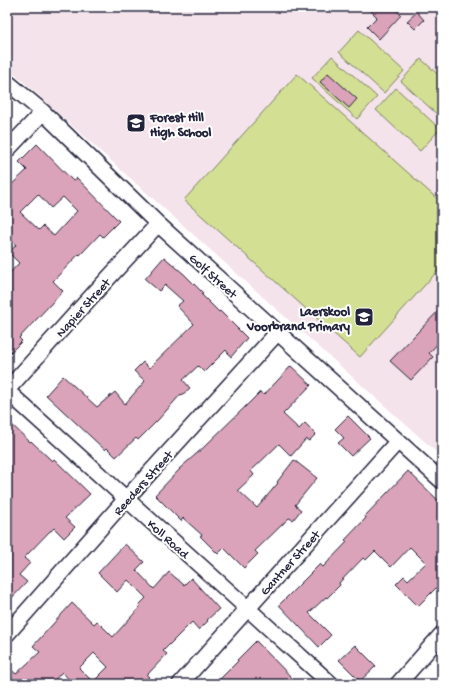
<svg xmlns="http://www.w3.org/2000/svg" width="449" height="691" font-family="'Gochi Hand',sans-serif">
	<rect width="100%" height="100%" fill="#fff"/>
	<filter id="ink" filterUnits="userSpaceOnUse"><feTurbulence type="fractalNoise" baseFrequency=".025" numOctaves="2"/><feDisplacementMap in="SourceGraphic" scale="8" xChannelSelector="R" yChannelSelector="G"/><feConvolveMatrix kernelMatrix="1 2 1 2 8 2 1 2 1" color-interpolation-filters="sRGB"/></filter>
	<g filter="url(#ink)">
		<path fill="#f4e3ea" d="M7,7H442V457L130,178L7,67Z"/>
		<path fill="#d3df92" stroke="#7a8066" d="M359,30L404,71L384,93L339,52Z
			M332,56L377,97L357,119L312,78Z
			M421,59L442,78V119L401,81Z
			M297,74L442,203V266L360,357L184,200Z
			M396,88L440,129L420,151L376,110Z"/>
		<path fill="#daa3b9" stroke="#22223b" fill-rule="evenodd" d="M367,7H393L401,15L379,39L367,27L377,17Z
			M417,12L424,20L415,29L407,21Z
			M328,73L357,99L349,108L320,82Z
			M37,144L73,181L77,178L119,221L103,237L100,234L80,255L79,254L53,281L63,291L19,338L22,341L7,356V276L19,263L9,253L16,245L7,236V189L27,170L19,162ZM38,194L51,208L63,197L77,211L54,236L43,226L39,230L20,212Z
			M164,257L184,274L203,293L201,294L219,312L220,311L247,338L231,357L226,350L204,372L198,366L183,380L190,388L182,395L181,394L158,420L138,440L136,438L116,457L107,448L105,450L46,395L63,376L97,407L115,392L125,404L145,381L134,371L143,362L149,368L194,324L177,306L183,301L165,285L159,291L145,279Z
			M442,307V339L429,353L433,357L411,380L390,361Z
			M291,366L311,385L283,414L299,429L305,423L316,434L309,441L306,439L291,456L279,444L251,471L254,475L238,490L257,508L278,483L277,482L294,460L317,478L295,505L301,510L293,520L289,518L255,551L258,554L244,568L224,548L218,554L200,536L202,535L183,518L181,521L155,495L180,469H179L203,448L250,402L260,392L264,395Z
			M348,416L370,438L351,456L338,443L344,438L335,429Z
			M7,420L30,442L31,441L52,461L54,459L90,494L65,518L75,527L64,538L54,528L51,531H50L24,558L30,563L19,575L27,582L7,603Z
			M408,471L442,504V582L418,606L396,584L404,576L408,580L426,563L410,547L391,567L375,551L366,560L363,558L339,583L340,585L327,598L326,597L309,613L331,635L319,647L279,605L320,564L323,567L347,542L345,540L366,518L365,516Z
			M125,544L144,562L136,570L154,589L169,572L184,585L191,578L219,609L207,620L208,621L199,630L192,622L163,651L167,654L147,675L149,677L141,684H73L62,672L51,684H7V666L16,674L40,652L33,646L72,603L94,624L97,621L113,637L140,607L139,605L146,598L128,580L117,592L98,573ZM94,653L108,667L93,682L79,668Z
			M256,641L298,684H215L238,661L237,660Z
			M355,645L376,666L360,681L339,660Z"/>
		<g fill="none" stroke-linecap="round" stroke-linejoin="round">
			<defs>
				<path id="minor" d="M7,82L43,112L158,224L442,481
					M7,150L43,112
					M7,390L79,310L158,224
					M7,391L331,684
					M7,634L126,499L278,332
					M180,684L398,441
					M398,684L442,634"/>
			</defs>
			<use href="#minor" stroke="#22223b" stroke-width="18"/>
			<use href="#minor" stroke="#fff" stroke-width="15"/>
		</g>
	</g>
	<defs>
		<symbol id="school-square" viewBox="-11 -11 22 22"><rect x="-9" y="-9" width="18" height="18" rx="4" fill="#22223b" stroke="#fff"/><path d="M0-5L7-2L0 1L-7-2ZM-4 1L0 2.5L4 1V4Q0 6-4 4Z" fill="#fff"/></symbol>
	</defs>
	<g fill-rule="evenodd">
		<use href="#school-square" x="125" y="112" width="22" height="22"/>
		<use href="#school-square" x="353" y="306" width="22" height="22"/>
	</g>
	<g text-anchor="middle" stroke-width="4" stroke-linejoin="round" paint-order="stroke">
		<g font-size="13" font-weight="bold" fill="#22223b" stroke="#fff" text-anchor="start">
			<text x="150" y="121">Forest Hill<tspan x="150" dy="15">High School</tspan></text>
			<text x="350" y="315" text-anchor="end">Laerskool<tspan x="350" dy="15">Voorbrand Primary</tspan></text>
		</g>
		<g font-size="13" fill="#22223b" stroke="#fff">
			<text transform="translate(214 275) rotate(42)" y="5">Golf Street</text>
			<text transform="translate(82 307) rotate(-48)" y="5">Napier Street</text>
			<text transform="translate(142 482) rotate(-48)" y="5">Reeders Street</text>
			<text transform="translate(169 538) rotate(42)" y="5">Koll Road</text>
			<text transform="translate(289 562) rotate(-48)" y="5">Gantner Street</text>
		</g>
	</g>
	<rect width="449" height="691" fill="none" stroke="#fff" stroke-width="24"/>
	<rect x="12" y="12" width="425" height="667" fill="none" stroke="#22223b" stroke-width="1.5" filter="url(#ink)"/>
</svg>
